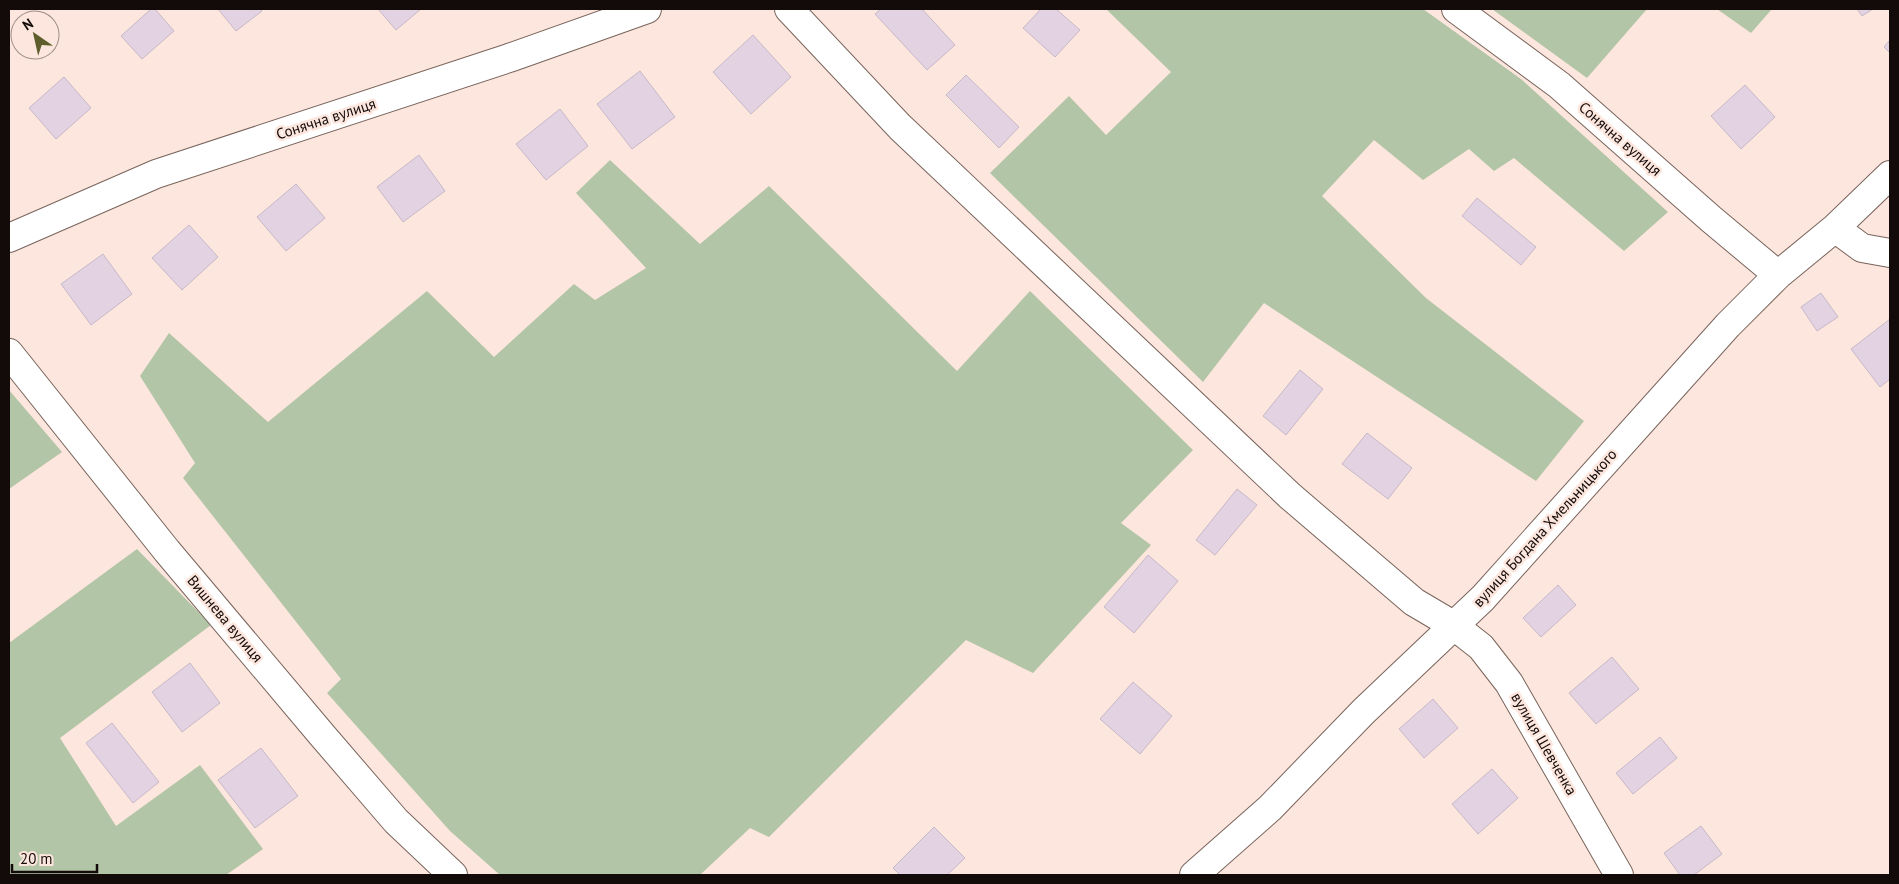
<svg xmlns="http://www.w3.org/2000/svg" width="1899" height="884" font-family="'PT Sans',sans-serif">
	<rect width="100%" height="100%" fill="#fde6dd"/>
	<path fill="#b3c5a7" d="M1106,9H1423L1521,79L1668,212L1624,251L1514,158L1494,171L1469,149L1423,180L1374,140L1322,196L1426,298L1584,421L1536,481L1264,303L1203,382L990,173L1069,96L1106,135L1171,72Z
		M1492,9H1647L1587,78Z
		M1717,9H1772L1751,33Z
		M610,160L700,244L769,186L957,371L1030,291L1193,450L1121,523L1151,545L1033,673L966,640L769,837L750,828L700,875H500L450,831L327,693L341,679L183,478L195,463L140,376L169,333L268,422L427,291L494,357L574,284L595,300L646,268L576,193Z
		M9,390L62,452L9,489Z
		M137,549L211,625L60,738L116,826L200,765L263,849L226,875H9V643Z"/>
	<path fill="#e2d2e2" stroke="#c7b8c8" d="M151,9H155L174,31L142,59L121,36Z
		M218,9H260L262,11L236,31Z
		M378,9H421L396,30Z
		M881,9H922L955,45L927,70L875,14Z
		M1041,9H1056L1080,30L1055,57L1023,28Z
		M1857,9H1873L1862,16Z
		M753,35L791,77L751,114L713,72Z
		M1890,40V53L1884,47Z
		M640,71L675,117L632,149L597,104Z
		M966,75L1019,127L999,148L946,95Z
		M64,77L91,108L56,139L29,108Z
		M1745,85L1775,117L1741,149L1711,116Z
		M560,109L588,146L546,180L516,144Z
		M419,155L445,191L403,222L377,187Z
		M296,184L325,218L286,251L257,217Z
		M1477,198L1536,247L1521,265L1462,216Z
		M189,225L218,257L182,290L152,258Z
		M103,254L132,294L91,325L61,284Z
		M1821,293L1838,317L1817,331L1801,307Z
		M1890,319V379L1880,387L1851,349Z
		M1300,370L1323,389L1286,435L1263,416Z
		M1367,433L1412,468L1388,499L1342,464Z
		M1237,489L1257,505L1215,555L1196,540Z
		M1148,555L1178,581L1134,633L1104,607Z
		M1558,585L1576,605L1541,637L1523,618Z
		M1612,657L1639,689L1596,724L1569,693Z
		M190,663L220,703L182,732L152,692Z
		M1133,682L1172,716L1140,754L1100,719Z
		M1433,699L1458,728L1424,758L1399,729Z
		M112,723L159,782L133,803L86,743Z
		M1660,737L1677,758L1633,794L1616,773Z
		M261,748L298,796L255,828L218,780Z
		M1492,769L1518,798L1478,834L1452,804Z
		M1701,826L1722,854L1694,875H1680L1664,853Z
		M934,827L965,858L947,875H900L893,868Z"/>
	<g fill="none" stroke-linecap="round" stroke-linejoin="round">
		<defs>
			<path id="minor" d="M789,9L900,127L1290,496L1414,602L1453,625L1481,647L1509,683L1619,875
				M1456,9L1559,85L1711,219L1778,275
				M1835,228L1862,248L1890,253
				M9,238L156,174L509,58L647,9
				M9,353L167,551L322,735L396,821L453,875
				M1194,875L1270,808L1364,711L1483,598L1728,325L1778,275L1835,228L1890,175"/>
		</defs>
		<use href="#minor" stroke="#78645c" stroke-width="30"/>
		<use href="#minor" stroke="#fff" stroke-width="28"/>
	</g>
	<g text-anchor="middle" stroke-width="5" stroke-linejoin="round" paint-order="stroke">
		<g font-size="15" fill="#130b09" stroke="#fde6dd">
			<text transform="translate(326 119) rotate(-18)" y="5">Сонячна вулиця</text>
			<text transform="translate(1620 139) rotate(41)" y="5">Сонячна вулиця</text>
			<text transform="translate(1545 528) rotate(-48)" y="5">вулиця Богдана Хмельницького</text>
			<text transform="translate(225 619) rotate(50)" y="5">Вишнева вулиця</text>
			<text transform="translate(1544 744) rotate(60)" y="5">вулиця Шевченка</text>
		</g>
	</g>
	<rect width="1899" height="884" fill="none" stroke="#130b09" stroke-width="20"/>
	<g transform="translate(35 35) rotate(326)"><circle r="24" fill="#fde6dd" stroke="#9f8e88"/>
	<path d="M0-4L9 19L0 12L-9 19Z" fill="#5d5e2b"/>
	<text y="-8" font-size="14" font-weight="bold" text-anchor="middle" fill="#130b09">N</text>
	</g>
	<path d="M12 864v8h85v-8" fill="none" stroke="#130b09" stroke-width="2.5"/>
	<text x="20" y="864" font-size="15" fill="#130b09" stroke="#fde6dd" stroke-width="4" paint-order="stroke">20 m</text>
</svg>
